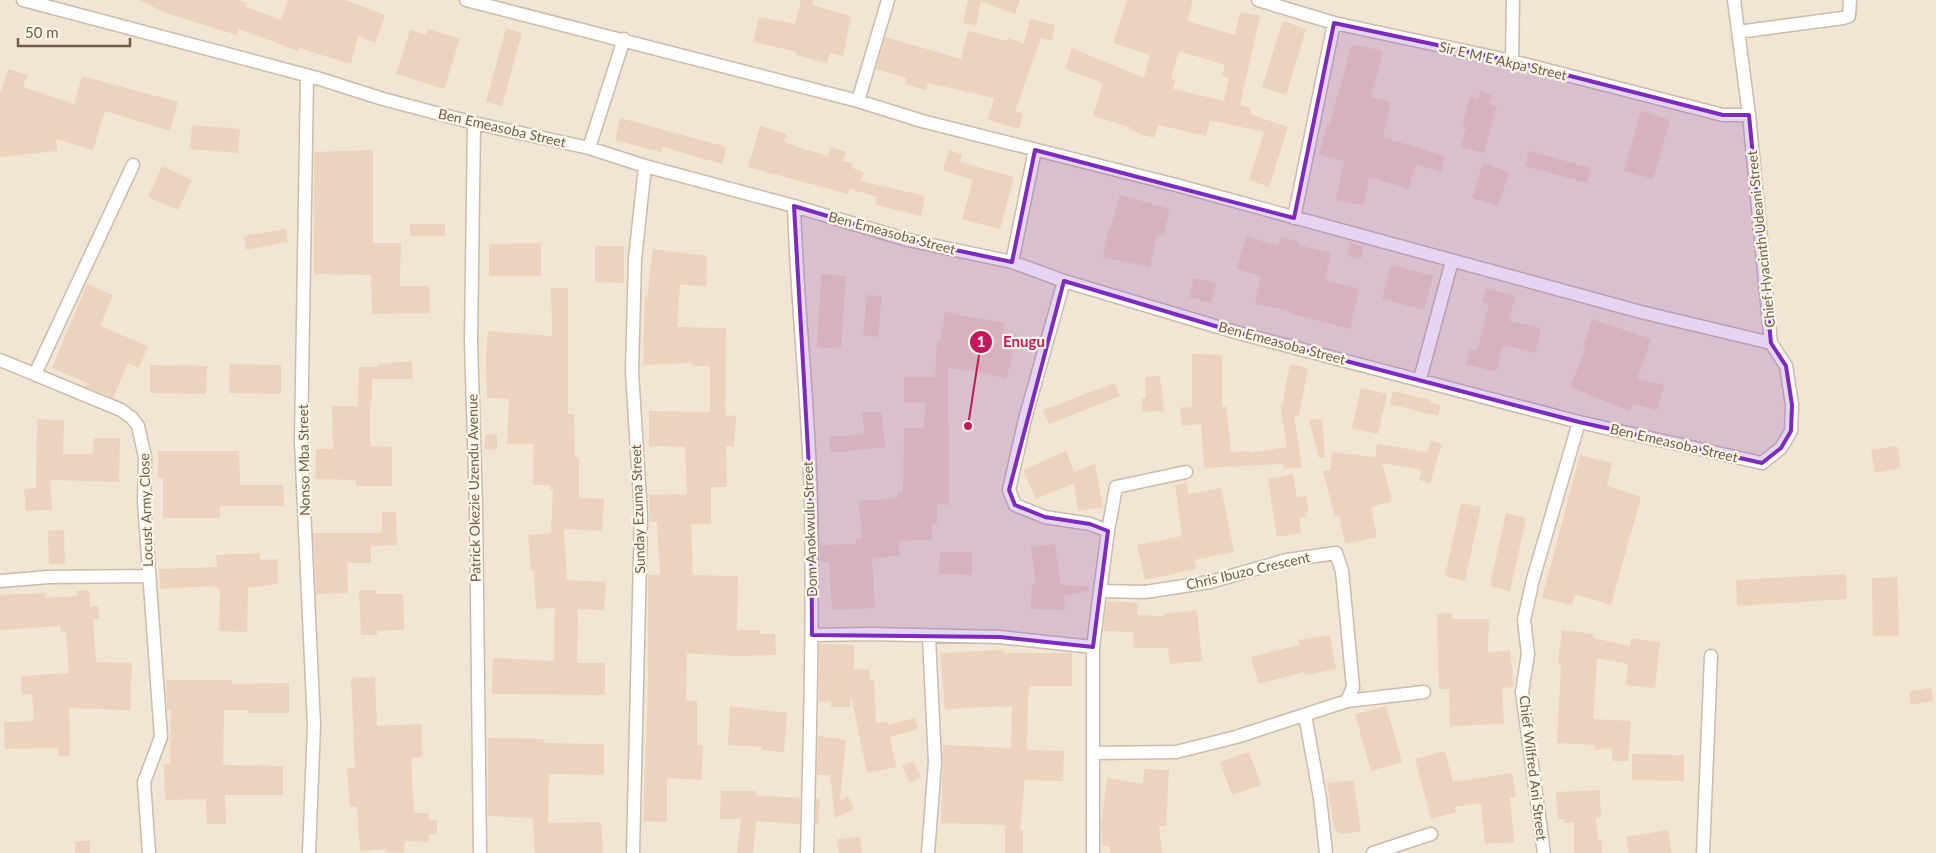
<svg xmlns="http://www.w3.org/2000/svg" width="1936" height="853" font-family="Lato,sans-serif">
	<rect width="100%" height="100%" fill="#faf3e4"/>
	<path fill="#f1e5d3" d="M0,0H1936V853H0Z"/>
	<path fill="#edd3be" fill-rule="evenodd" d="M139,0H237L247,3L246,7L281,20L288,0H345L385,15L375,43L358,36L351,64L299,48L298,51L239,29L237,35L166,13Z
		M801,0H813L812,5L851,16L843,56L830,53L827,63L796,55L797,52L753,42L759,17L795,24Z
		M968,0H1020L1015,14L981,1L976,26L963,23Z
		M1127,0H1193L1187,21L1235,35L1240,12L1260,16L1240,105L1251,108L1250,114L1288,127L1269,187L1249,180L1264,132L1210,120L1206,136L1158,125L1154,138L1129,130L1130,127L1093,116L1103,83L1065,69L1072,48L1144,78L1150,55L1113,43ZM1179,51L1225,65L1222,76L1229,78L1224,101L1173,89L1175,80L1171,79Z
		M1030,19L1055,25L1052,41L1041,38L1015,111L1023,114L1019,129L988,120L994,98L928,83L926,90L905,84L907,78L876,69L885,37L961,59L968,31L1008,41L1009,38L1024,44Z
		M1283,21L1306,29L1286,95L1262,87Z
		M506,28L522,33L502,106L486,102Z
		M428,29L460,39L444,89L396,74L410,30L426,35Z
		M1352,44L1383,51L1371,97L1391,102L1383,137L1445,156L1441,172L1416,164L1409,189L1369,177L1364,205L1336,200L1344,161L1319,154L1327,125L1329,126Z
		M8,69L27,75L23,87L74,104L82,76L178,102L170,131L105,111L93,150L56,139L57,151L0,157V94Z
		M1480,91L1492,95L1489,104L1497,106L1484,153L1461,147L1466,127L1462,126L1470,97L1478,99Z
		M1641,111L1670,120L1653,179L1624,171Z
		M620,118L727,147L722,164L663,147L661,152L615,140Z
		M192,125L240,129L238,153L190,149Z
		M760,126L787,134L784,142L800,148L828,156L831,147L846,152L843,161L853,163L852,168L864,172L861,181L925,196L921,216L876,205L877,197L850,189L848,194L748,167Z
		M373,150V243H401L400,286H429L430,313L372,314L371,275L314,274V152Z
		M949,150L962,155L960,162L1014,177L1000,229L962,219L973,180L943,170Z
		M1529,151L1591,168L1587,183L1525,166Z
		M1483,163L1509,172L1498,206L1472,198Z
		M162,166L192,180L178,210L148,197Z
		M1120,195L1170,209L1163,236L1157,234L1150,267L1103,257L1109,228H1111Z
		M410,224H445V236H410Z
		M286,229L288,242L246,250L244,236Z
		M1246,236L1278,246L1281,237L1299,242L1298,245L1331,253L1325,280L1359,289L1350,329L1289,313V311L1255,304L1261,276L1237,269Z
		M541,243V276H489V244Z
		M1350,243L1363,246L1361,259L1347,256Z
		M595,246H624V283L595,282Z
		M653,249L707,256L706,286L680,285L677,327L726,328L725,415L736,416L734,446H726L727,487H711V524H691L693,575L738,576L737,630H760V634H775L776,655L733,656L687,653L686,700L697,701V745H703L701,780L667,778V822L643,821L648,689V575H660L657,522H650L649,495L687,494L685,447L649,446V411L710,412V366H692V363L643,365L645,297H647Z
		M1391,265L1433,276L1424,310L1382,299Z
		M821,274L846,276L841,349L817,347Z
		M1194,278L1216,283L1211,303L1189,297Z
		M87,284L113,295L100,326L148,346L139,368L128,363L113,398L86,387L88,383L52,368Z
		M551,288H568V414H574L575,457H579V498L604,499L602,531L564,529L567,580L606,582L604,610L578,609L577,663H605V695L492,694L493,658L554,661L555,608L536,609L534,570L531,571L528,535L551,533L553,490H550V485H533L534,444H507L509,399L487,398L486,358L488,331L552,336Z
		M1486,288L1515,296L1509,321L1541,328L1536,353L1503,345L1496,372L1466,364L1470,349L1477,351L1489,304L1482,302Z
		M867,295L882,296L878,337L863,335Z
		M945,312L1005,323L1003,331L1018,335L1006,379L969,369V371L948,368L949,505L937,504V524H932V540L899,541L900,556L872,558L875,608L832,610L829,562H820V545L856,544V539H862L859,501L898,498V492H903L904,428H924L925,403H904V377H935L937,341H940L941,336Z
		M1592,319L1651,339L1637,379L1664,385L1657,410L1633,404L1630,411L1570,387L1586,348L1583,347Z
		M1192,354L1222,355V407L1226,406L1231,452L1250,451V453L1287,447L1280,406L1282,405L1290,364L1308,368L1299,415L1294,416L1302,467L1284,469L1283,464L1204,468L1201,424L1182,426L1180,408L1192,407Z
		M412,361L413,379H372V401H370V446L392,447V486H356V480L315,479L316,449H333L332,406H358L359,367H378V364Z
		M230,364L281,365V394L229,393Z
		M150,365L207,366L206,394L150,393Z
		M1160,376L1164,411L1143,412L1142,398H1146L1145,377Z
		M1115,383L1120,396L1049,424L1043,410Z
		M1361,388L1387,394L1378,434L1352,428Z
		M1393,391L1431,400L1430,402L1441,405L1438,416L1390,404Z
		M881,411L885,447L831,453L829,437L865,434L862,413Z
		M37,419L64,420L63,454H93L94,438H120L119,482L50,480L52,510L26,511L24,489L36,488Z
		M1322,419L1325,457L1319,458L1309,420Z
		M485,434L497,435V450L485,449Z
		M1431,441L1442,444L1430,483L1419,480L1422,470L1382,463L1392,501L1371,507L1377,537L1345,544L1339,516L1335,517L1323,471L1330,470L1332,452L1375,457L1377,444L1427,452Z
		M1897,446L1901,468L1875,473L1871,450Z
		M158,451H239L240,485H283L284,506H220V518H163V478H158Z
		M1066,451L1074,472L1095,464L1103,507L1078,511L1074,483L1036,499L1023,470Z
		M1580,455L1612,463L1607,486L1641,497L1611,605L1575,594L1572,605L1542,598Z
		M1293,474L1297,497L1306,496L1309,512H1305L1306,517L1299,518L1301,533L1277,537L1268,479Z
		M1187,483L1188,494L1221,488L1234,552L1194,560L1196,569L1145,580L1137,545L1182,536L1175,485Z
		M1461,503L1481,507L1465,581L1445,576Z
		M382,512H396L397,545L371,546V563H347L348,593L316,594L313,533H382Z
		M1506,513L1526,518L1510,591L1490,586Z
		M64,530L65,564H49L48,531Z
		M1055,544L1061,585L1089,586V591L1064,596L1065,610L1031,609L1032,584L1036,585L1031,547Z
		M940,552H972V575L939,574Z
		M260,553V560L277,559L278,584L248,588L247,632L219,631L220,589H218L217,586L160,589L159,569L217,567L216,555Z
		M1846,574L1847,599L1737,606L1736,580Z
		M1897,577L1899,636H1873L1872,578Z
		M89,590L90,606H98L99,619H93L96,662L132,663L130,710L69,708L70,756H58V748L5,749L4,722L34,721L32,694L22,695L21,676L69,673L66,631L61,632L60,626L0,630V595L45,593L46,598L77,596V591Z
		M359,590H375V594H403L404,630L377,631V635H361Z
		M1107,601L1138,603L1137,615L1164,616V614L1197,610L1202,661L1170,664L1168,648H1134L1133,632L1103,631Z
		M1452,613V619H1489L1488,653L1510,650L1514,687L1502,688L1504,724L1450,726L1449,689H1439L1437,614Z
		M1562,630L1593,634V638L1630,646L1631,638L1660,642L1655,688L1626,685L1628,664L1597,658L1593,719L1631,721L1628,761H1613L1611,748L1594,750L1595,745L1557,743L1561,664H1558Z
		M1330,635L1336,669L1305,675L1304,672L1259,684L1251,657L1299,645L1298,640Z
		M819,644L854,645V670L869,669L870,680H874L876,723L888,722V725L915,718L918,729L890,737L896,767L867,773L851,695L850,707H831V701L819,702Z
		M1004,650V653H1072V686H1030L1028,697L1027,750L1064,751L1063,781L1025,780L1020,830H1023V853H1005V825L941,823L943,745L1011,748L1012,706L945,709L940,653Z
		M375,677L377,726L421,724L422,757L411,758L414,813H429V820H437V834H429V842L405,841L404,853L386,852V849L360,851L357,807H350L347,769L355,768L351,678Z
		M166,680H232V684L289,683V713H248V710H224L223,765L283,766V795H225L226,824H207L206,799L165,800L164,764H170L171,710L167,709Z
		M1931,688L1933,701L1911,705L1909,692Z
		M730,706L787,713L784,752L762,750V747L728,745Z
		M1386,706L1402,762L1371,771L1355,714Z
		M818,736L846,740L840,800L848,796L854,809L835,818L830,775H817Z
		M488,738L544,739V743L604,744V775L549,774L548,823L601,822L603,853H535L533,818L488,816Z
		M1445,751L1453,782L1512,773L1516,797L1510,798L1514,842L1485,844L1481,803L1454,807L1456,812L1431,819L1415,759Z
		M1249,752L1261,785L1232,795L1220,762Z
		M1632,754L1684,755V781L1632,780Z
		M913,761L921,777L910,783L902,766Z
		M1144,769L1169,770L1166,826H1159L1162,853H1110V846H1103L1101,824L1107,778L1143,784Z
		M1353,780L1361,831L1340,834L1334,829L1327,783Z
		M1600,790L1601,818H1596L1598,841H1602V853H1574V822L1564,823V819H1558L1556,792Z
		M721,791H756V795L800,798V824L756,821L753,853H737L741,819H720Z
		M816,799H820L818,825H816Z
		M1668,830L1672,853H1629L1626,837Z
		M860,837L862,853H839L837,839Z
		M75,841H90V853H75Z"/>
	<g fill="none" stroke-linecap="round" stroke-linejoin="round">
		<defs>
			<path id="street" d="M23,0L317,78L383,99L474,123L589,148L645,166L794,206L908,240L1012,262L1064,281L1235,332L1579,422L1762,463L1781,448L1791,431L1792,405L1786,366L1771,343L1749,115L1734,0
				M466,0L858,101L922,121L1176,185L1641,312L1771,343
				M1258,0L1334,23L1512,61L1723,115H1749
				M1738,32L1843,18L1849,16L1850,0
				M1512,61L1513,0
				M858,101L888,0
				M474,123L471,342L476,508L480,853
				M589,148L624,39
				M794,206C797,306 809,405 811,505C813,621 810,737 807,853
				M1294,218L1334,23
				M1012,262L1035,150
				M1064,281L1025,419L1009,490L1015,505L1045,517L1090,524L1108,531L1100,591L1145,592L1210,582L1287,560L1336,553L1342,571L1353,687L1347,701
				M0,360L121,410L132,418L138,426L145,457L144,502L161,737L144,782L149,853
				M35,374L133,165
				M1420,379L1452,261
				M1108,531L1116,487L1186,472
				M0,581L48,577L149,576
				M812,635L871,634L1000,637L1093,647
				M1305,715L1320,798L1326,853
				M1094,753L1176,752L1236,737L1347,701L1424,692
				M309,853L314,725L301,442L307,78H317
				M633,853L641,515L632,372L635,259L645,166
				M928,853L935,762L929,637
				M1093,853V647L1100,591
				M1373,853L1431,834
				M1544,853L1522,692L1528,654L1524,620L1533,579L1579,422
				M1703,853L1711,656"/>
		</defs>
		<use href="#street" stroke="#cbbbac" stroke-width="15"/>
		<use href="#street" stroke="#fff" stroke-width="12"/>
	</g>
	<path fill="#7b2cbf" fill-opacity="0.2" stroke="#7b2cbf" stroke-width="4" stroke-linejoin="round" d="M1334,23L1512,61L1723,115H1749L1771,343L1786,366L1792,405L1791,431L1781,448L1762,463L1579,422L1235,332L1064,281L1009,490L1015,505L1045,517L1090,524L1108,531L1093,647L1000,637L812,635L811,503L794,206L908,240L1012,262L1035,150L1294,218Z"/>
	<g text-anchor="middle" stroke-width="4.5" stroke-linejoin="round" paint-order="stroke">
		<g font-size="14" fill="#715b4c" stroke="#fdf7ea">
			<text transform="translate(1503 61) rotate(13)" y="5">Sir E M E Akpa Street</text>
			<text transform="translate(502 128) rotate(13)" y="5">Ben Emeasoba Street</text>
			<text transform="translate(892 233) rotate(15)" y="5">Ben Emeasoba Street</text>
			<text transform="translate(1761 239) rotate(-96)" y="5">Chief Hyacinth Udeani Street</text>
			<text transform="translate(1282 343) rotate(15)" y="5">Ben Emeasoba Street</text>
			<text transform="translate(1674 443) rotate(13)" y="5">Ben Emeasoba Street</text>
			<text transform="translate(304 460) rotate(-91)" y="5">Nonso Mba Street</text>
			<text transform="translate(474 488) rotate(-91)" y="5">Patrick Okezie Uzendu Avenue</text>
			<text transform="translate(638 509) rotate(-92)" y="5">Sunday Ezuma Street</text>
			<text transform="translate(146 510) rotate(-92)" y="5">Locust Army Close</text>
			<text transform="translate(810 529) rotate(-92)" y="5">Dom Anokwulu Street</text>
			<text transform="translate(1248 571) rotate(-13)" y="5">Chris Ibuzo Crescent</text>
			<text transform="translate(1533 768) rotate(83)" y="5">Chief Wilfred Ani Street</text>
		</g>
	</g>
	<path fill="none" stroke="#c2185b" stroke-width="2" d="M968 426L981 342"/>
	<g fill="#c2185b" stroke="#fdf7ea" stroke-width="2">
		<circle cx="968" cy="426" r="5"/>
		<circle cx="981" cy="342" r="12"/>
	</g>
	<g font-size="15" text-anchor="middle" font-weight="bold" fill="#fff">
		<text x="981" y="347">1</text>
	</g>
	<g font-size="15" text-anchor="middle" font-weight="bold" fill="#c2185b" stroke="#fdf7ea" stroke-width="4.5" stroke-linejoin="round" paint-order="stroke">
		<text x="1024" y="347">Enugu</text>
	</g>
	<path d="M18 38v8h112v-8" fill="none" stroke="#715b4c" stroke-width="2.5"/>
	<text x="25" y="38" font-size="15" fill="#715b4c" stroke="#fdf7ea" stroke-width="4" paint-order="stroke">50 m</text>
</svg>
